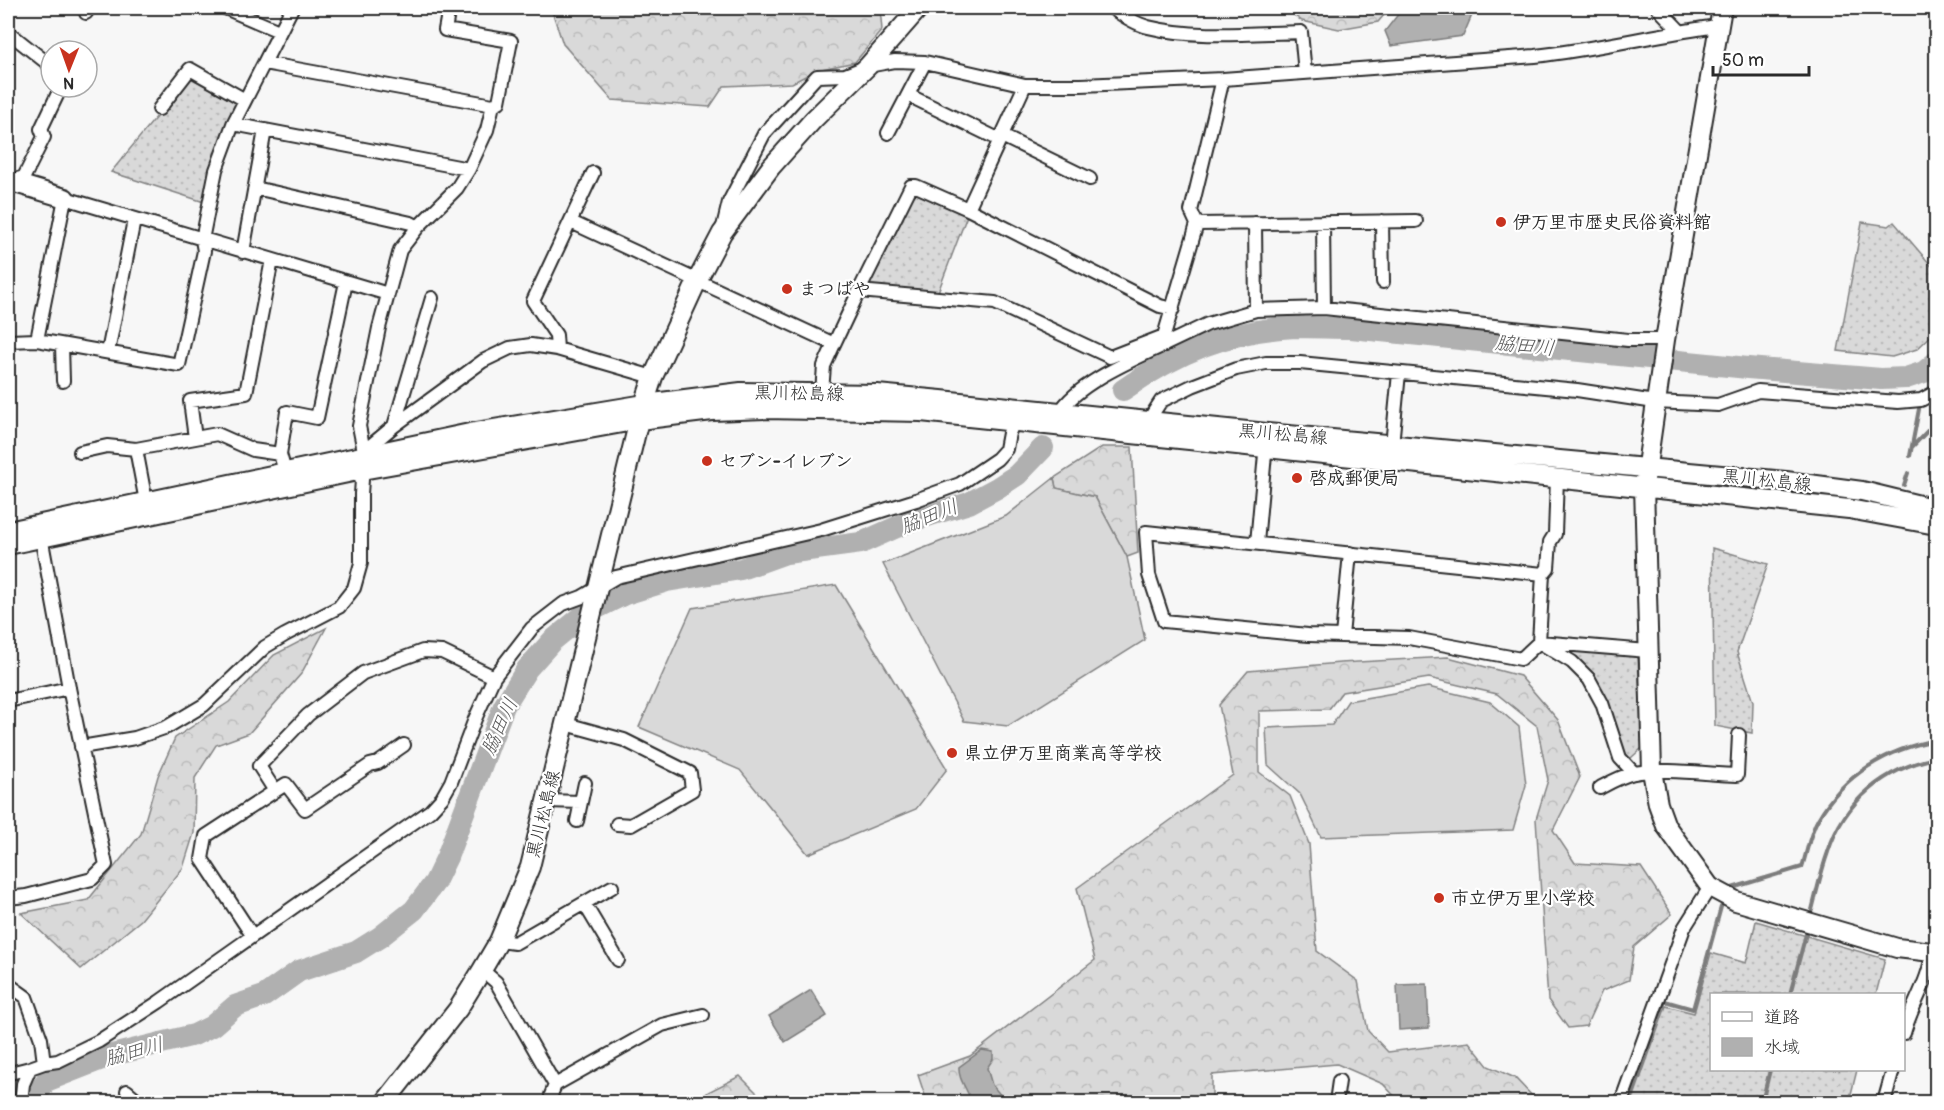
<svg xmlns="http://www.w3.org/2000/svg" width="1944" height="1110" font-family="Pangolin,'Klee One',sans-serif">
	<defs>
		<pattern id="grass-dots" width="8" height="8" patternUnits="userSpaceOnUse" patternTransform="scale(1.5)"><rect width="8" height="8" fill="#d9d9d9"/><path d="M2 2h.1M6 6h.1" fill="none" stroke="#bababa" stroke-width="1.8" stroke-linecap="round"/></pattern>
		<pattern id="forest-crowns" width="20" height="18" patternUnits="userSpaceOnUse" patternTransform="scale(1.5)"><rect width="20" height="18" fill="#d9d9d9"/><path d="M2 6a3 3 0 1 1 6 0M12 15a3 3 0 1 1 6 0" fill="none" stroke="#bababa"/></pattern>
	</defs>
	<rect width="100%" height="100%" fill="#f7f7f7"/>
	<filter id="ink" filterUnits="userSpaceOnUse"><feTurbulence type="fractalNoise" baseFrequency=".0167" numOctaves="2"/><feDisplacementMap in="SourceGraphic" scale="12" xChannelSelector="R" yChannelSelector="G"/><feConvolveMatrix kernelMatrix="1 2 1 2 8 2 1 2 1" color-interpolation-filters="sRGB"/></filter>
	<g filter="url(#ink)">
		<path fill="url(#grass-dots)" stroke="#828282" stroke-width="1.5" d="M189,77L237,103L214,157L204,202L111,172Z
			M914,190L968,213L938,292L867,287Z
			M1862,222L1889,226L1894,222L1936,271V331L1917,349L1892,357L1838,351Z
			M1712,548L1768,564L1737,652L1753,702L1752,733L1715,726Z
			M1565,649L1638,657L1642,748L1631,758L1623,756L1590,675Z
			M1756,921L1885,959L1876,994H1712V1070H1857L1849,1102H1632L1666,1006L1694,1013L1711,953L1746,963Z"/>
		<path fill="url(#forest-crowns)" stroke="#828282" stroke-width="1.5" d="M551,8H880L882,30L855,62L817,70L792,83L724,86L710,107L612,100L563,44Z
			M1284,8H1390L1378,22L1339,29L1302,21Z
			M1102,447H1132L1138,553L1127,557L1095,497L1056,488L1054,478Z
			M326,628L301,674L249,733L216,745L195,778L194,833L183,868L141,920L81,969L21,913L88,900L141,834L158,776L175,738L229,702L274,655Z
			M1448,657L1520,676L1558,720L1580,777L1553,830L1575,863L1641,867L1672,914L1634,947L1629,980L1602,991L1586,1026L1568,1028L1548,1000L1536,819L1548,780L1537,726L1497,694L1429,678L1342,692L1329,709L1259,711V772L1290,796L1309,844L1317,951L1358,981L1368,1031L1388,1052L1469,1042L1488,1066L1515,1078L1538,1102H1400L1383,1084L1337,1064L1212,1075V1102H927L918,1075L970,1056L1095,960L1077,888L1233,775L1219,705L1248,671L1340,663Z
			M740,1076L766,1102H698L708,1092Z"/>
		<path fill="#d9d9d9" stroke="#828282" stroke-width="1.5" d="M1054,478L1056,488L1095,497L1127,557L1145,640L1008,726L964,721L883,564L1006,516Z
			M836,585L947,769L916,809L808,854L740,770L639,727L692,608Z
			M1428,687L1490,702L1519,727L1526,785L1513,830L1321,837L1300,794L1268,765L1266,728L1332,725L1348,701Z"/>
		<path fill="#b0b0b0" stroke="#7b7b7b" stroke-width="1.5" d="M1403,8H1475L1463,36L1391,46L1385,31Z
			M1427,984L1429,1028L1399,1030L1397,985Z
			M811,990L827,1016L785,1042L769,1016Z
			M982,1050L993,1052V1059L987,1068L992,1085L1003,1098L1004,1102H971C968,1089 958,1080 959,1067Z"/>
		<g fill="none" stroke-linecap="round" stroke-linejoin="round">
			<path stroke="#7b7b7b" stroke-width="4" d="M1912,447L1936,422
				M1910,456L1919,409
				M1904,485L1908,473
				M1732,888L1802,867C1807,852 1810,832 1818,819C1843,775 1888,749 1936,740
				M1812,910C1817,891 1821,871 1828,852C1844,801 1885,768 1936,758
				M1790,994L1806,934
				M1630,1102L1665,1001L1693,1009L1721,907
				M1762,1102L1770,1070"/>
			<path stroke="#b0b0b0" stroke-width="22" d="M1123,390C1176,353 1229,330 1295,327C1314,327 1333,328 1351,328L1748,368L1881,379L1906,378L1924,372L1936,362
				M38,1102V1093L46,1081L112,1055L194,1035L212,1026L235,1006L264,996L299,971L356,952L380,937L414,910L435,882L447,857L504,706L527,669L552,641L585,614L625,594L667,581L741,569L786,553L861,543L908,522L969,503L997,488L1017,475L1043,448"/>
			<defs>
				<path id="street" d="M225,8L279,31
					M1112,8C1122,15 1136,24 1148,27C1196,39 1253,33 1301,32L1305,73
					M1658,8L1680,31
					M86,13L89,8
					M8,32L51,66
					M264,63L493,105
					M908,95L1000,140
					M159,109L190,69L245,100
					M233,124L469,169
					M888,133L925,62
					M1002,136L1090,179
					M10,181L24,177L44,137L41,129L61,87
					M255,188L411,223L418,227
					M968,209L1025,85
					M1382,221L1383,282
					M571,222L834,344L824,366L822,392
					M1323,222L1324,308
					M1255,223L1256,310
					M1197,224L1416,221
					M723,227L729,202L764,134L817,76L845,75L868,66L895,61L925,62L1025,85H1081L1223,79L1535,56C1597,49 1657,34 1718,26
					M243,252L265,130
					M859,291L911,186H916L968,209L1160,306L1173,309
					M1164,336L1166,344L1208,324L1256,310L1324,308L1628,340H1665
					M37,340L65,198L388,294
					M8,341L37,340L179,365L204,251L202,240L216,170L233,124L292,8
					M834,344L859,291L995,303L1110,357L1164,336L1197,224L1191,211L1223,79
					M62,345L63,381
					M557,349L556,335L533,301L593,173
					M108,352L134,220
					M1060,412C1077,383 1135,359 1166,344
					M1148,421L1161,401L1192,386L1236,369L1266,363H1300L1577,390L1655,402L1718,405L1758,391L1898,402L1921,400L1936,392
					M394,426L432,298
					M195,438L190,401L246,393L272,260
					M1392,445L1399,373
					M364,451L394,426L483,361L510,348L531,345L557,349L653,377
					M80,452L107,446L136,449
					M287,479L280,454L287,412L317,418L346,282
					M147,507L136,449L217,434L253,450L280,454
					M1257,543L1266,443
					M1543,574L1548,568L1550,542L1555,534L1557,478
					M1342,636L1350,553
					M8,701L69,688
					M566,724L624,740L690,773L692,790L631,825L617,824
					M81,747L135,738L167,727L204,705L265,647L285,635L339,607L354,588L361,563V494L364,451L359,426L379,328L400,250L418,227L457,188L469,169L487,130L493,105L499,102L511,41L445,30L449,8
					M1634,773L1620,758L1602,703L1589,679L1572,662L1539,642L1521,659L1409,638L1308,635L1164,621L1149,575L1146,532L1543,574L1539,642L1648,651
					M1600,788C1611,782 1621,776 1634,773C1662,768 1707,774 1737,775L1739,735
					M275,791L286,784L305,809L370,765L378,763L404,745
					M547,801L581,802
					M577,821L585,783
					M8,898L26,896L92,879L106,865L69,688L40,531
					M584,903L618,960
					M252,935L202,859L206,836L275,791L259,766L308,715L363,673L423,651L442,652L494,677
					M499,941L515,943L612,887
					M482,970L496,982L555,1085L551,1095L553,1102
					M8,984L26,997L41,1039L44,1063
					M1904,1033C1911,1006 1930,980 1932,952
					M8,1075L10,1073L30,1068L44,1063L58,1061L99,1041L159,1002L430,811L442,798L451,782L475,719L494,677L532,628L563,604L582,597L616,577L821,530L916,500L960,484L997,459L1006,449L1009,433L1014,422
					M555,1085L662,1025L703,1015
					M127,1091L140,1102
					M21,1102L23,1084L30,1068
					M1336,1102L1339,1081
					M1621,1102L1684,928L1710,887
					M1884,1102L1893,1070"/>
				<path id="secondary" d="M1722,8L1665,340L1644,486L1652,771L1658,804L1666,826L1710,887L1736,901L1897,948L1932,952L1936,950
					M8,181L65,198
					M8,531L470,433L645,404L741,392L877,394L941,400L1267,433L1786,481L1862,491L1936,509
					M8,545L362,470L639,420L712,411L765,409L921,412L1849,509L1936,525
					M385,1102L458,1009L482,970L499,941L530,867L639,420L653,377L698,279L722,233L771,167L814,119L868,66L919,8"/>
			</defs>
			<use href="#street" stroke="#2b2b2b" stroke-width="16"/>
			<use href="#secondary" stroke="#2b2b2b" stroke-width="22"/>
			<use href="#street" stroke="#fff" stroke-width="12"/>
			<use href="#secondary" stroke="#fff" stroke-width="18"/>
		</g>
	</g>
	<g fill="#c8321e" stroke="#fff" stroke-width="2">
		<circle cx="1501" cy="222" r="6"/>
		<circle cx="787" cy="289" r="6"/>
		<circle cx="707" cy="461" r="6"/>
		<circle cx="1297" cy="478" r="6"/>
		<circle cx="952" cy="753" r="6"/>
		<circle cx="1439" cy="898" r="6"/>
	</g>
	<g text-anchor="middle" stroke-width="4.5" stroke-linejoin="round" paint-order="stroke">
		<g font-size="18" font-weight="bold" fill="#2b2b2b" stroke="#fff" text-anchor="start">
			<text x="1513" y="228">伊万里市歴史民俗資料館</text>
			<text x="799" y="295">まつばや</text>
			<text x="719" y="467">セブン-イレブン</text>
			<text x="1309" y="484">啓成郵便局</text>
			<text x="964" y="759">県立伊万里商業高等学校</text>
			<text x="1451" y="904">市立伊万里小学校</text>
		</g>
		<g font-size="18" fill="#2b2b2b" stroke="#fff">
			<text transform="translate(799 393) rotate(1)" y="6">黒川松島線</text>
			<text transform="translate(1283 434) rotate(5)" y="6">黒川松島線</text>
			<text transform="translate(1767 480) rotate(6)" y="6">黒川松島線</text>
			<text transform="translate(543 814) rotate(-76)" y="6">黒川松島線</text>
		</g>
		<g font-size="20" font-style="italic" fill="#5a5a5a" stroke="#fff">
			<text transform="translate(1525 345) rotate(6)" y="7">脇田川</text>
			<text transform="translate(929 516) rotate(-22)" y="7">脇田川</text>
			<text transform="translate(499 726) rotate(-65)" y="7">脇田川</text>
			<text transform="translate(134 1051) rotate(-15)" y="7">脇田川</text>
		</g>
	</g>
	<rect width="1944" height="1110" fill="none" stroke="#fff" stroke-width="30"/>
	<rect x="15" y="15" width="1914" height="1080" fill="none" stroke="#2b2b2b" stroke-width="2" filter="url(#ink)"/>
	<rect x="1710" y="993" width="195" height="78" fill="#ffffff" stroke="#aaaaaa" stroke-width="1.5"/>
	<rect x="1722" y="1012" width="30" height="9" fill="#ffffff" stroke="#aaaaaa" stroke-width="1.5"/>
	<text x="1764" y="1023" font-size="18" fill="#2b2b2b">道路</text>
	<rect x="1722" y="1038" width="30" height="18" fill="#b0b0b0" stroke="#aaaaaa" stroke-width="1.5"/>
	<text x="1764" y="1053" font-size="18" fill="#2b2b2b">水域</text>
	<g transform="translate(69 69) rotate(181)"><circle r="28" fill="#ffffff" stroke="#aaaaaa" stroke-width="1.5"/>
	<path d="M0-4.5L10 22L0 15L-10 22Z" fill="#c8321e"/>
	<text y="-9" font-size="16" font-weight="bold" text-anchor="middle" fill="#2b2b2b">N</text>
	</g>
	<path d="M1713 66v9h96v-9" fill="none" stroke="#2b2b2b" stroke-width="3"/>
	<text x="1722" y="66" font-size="18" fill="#2b2b2b" stroke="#ffffff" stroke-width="4.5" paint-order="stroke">50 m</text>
</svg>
